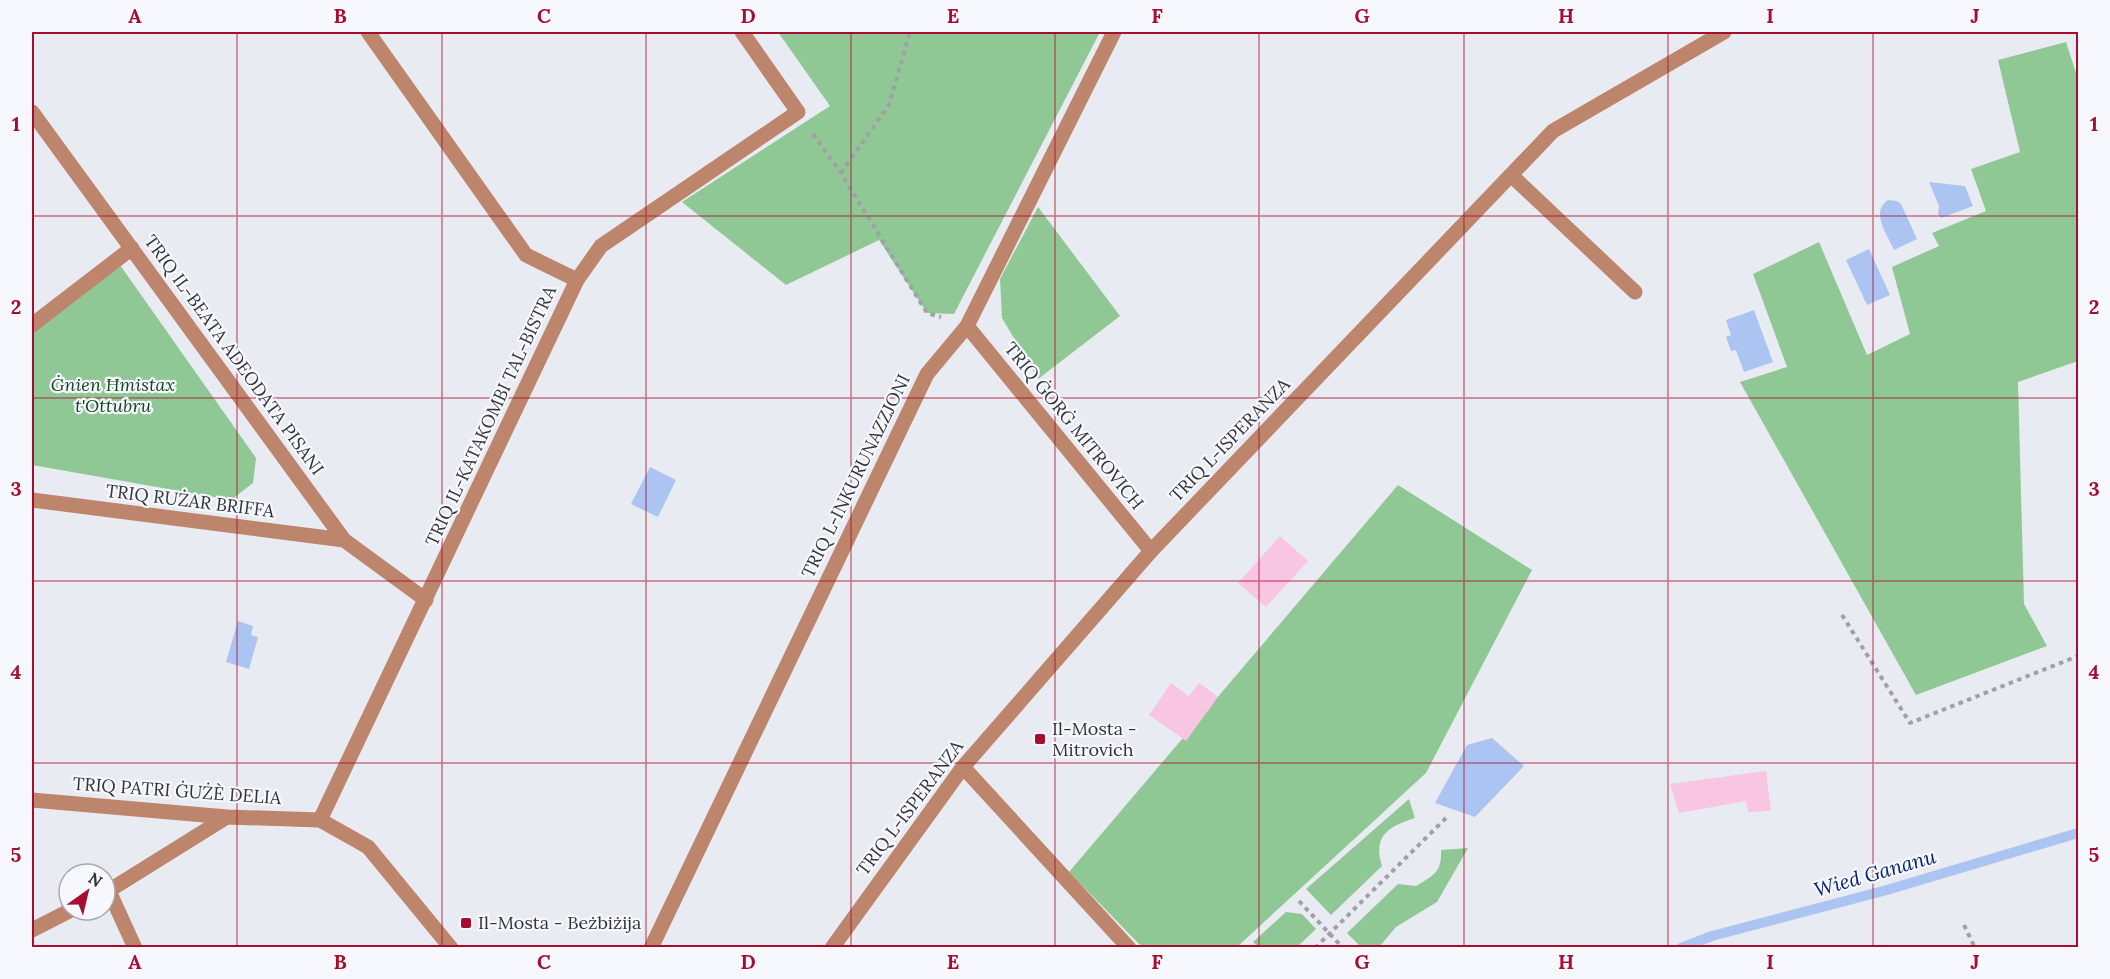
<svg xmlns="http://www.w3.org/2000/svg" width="2110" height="979" font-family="Lora,serif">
	<rect width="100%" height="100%" fill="#e9ebf2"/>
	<path fill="#8fc895" d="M778,32H1100L954,314L927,313L879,240L786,285L682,202L830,106Z
		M2066,42L2078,79V361L2018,382L2024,604L2047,646L1916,695L1740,382L1787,367L1753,274L1819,242L1867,355L1910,334L1892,267L1939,246L1932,233L1986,211L1971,169L2020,152L1998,60Z
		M1038,207L1120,316L1038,379L1002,318L1000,279Z
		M120,265L256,458L253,483L231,500L32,465V332Z
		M1398,485L1532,570L1426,773L1237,947H1142L1069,872Z
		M1409,799L1415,818C1390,826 1372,835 1382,866L1331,915L1306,889Z
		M1468,848L1437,902L1396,927L1379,947H1361L1347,933L1398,884L1416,886C1434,875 1442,872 1441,850Z
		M1286,912L1302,914L1316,929L1297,947H1258L1253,942Z"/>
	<path fill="#acc4f1" d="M1929,182L1965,186L1973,206L1941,218L1938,214L1939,206Z
		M1888,200L1897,201L1901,204L1917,239L1894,250C1887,234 1870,212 1888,200Z
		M1869,249L1890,295L1867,305L1846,260Z
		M1754,310L1773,362L1744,372L1736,350L1731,351L1726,337L1731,335L1726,320Z
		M650,467L676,480L658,517L631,504Z
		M238,621L253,626L251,635L258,637L249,669L226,662Z
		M1492,738L1524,766L1475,817L1435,803L1467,745Z"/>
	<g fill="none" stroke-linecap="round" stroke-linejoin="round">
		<path stroke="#acc4f1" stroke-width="10" d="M1681,948L1712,936L1887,890L2078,833"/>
	</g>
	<path fill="#f8c5e2" d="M1280,536L1308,561L1266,607L1238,583Z
		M1171,683L1189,696L1199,683L1218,697L1186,741L1149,715Z
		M1766,771L1771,811L1748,812L1746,801L1679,813L1670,784Z"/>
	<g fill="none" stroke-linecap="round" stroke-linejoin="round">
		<path stroke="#a0a1a7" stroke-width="4" stroke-dasharray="4.5 4.5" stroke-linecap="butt" d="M813,134L841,173L927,313L941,317
			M841,173L889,105L910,32
			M1842,615L1910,723L2078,656
			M1299,901L1343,948
			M1964,925L1975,948
			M1315,948L1447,817"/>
		<path stroke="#bd856c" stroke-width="15" d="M368,32L526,255L577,280
			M32,112L344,540L426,600
			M1511,175L1635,292
			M32,325L132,248
			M967,326L1151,551
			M32,500L344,540
			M963,767L1129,948
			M32,800L227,817L320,820L368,847L451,948
			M320,820L577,280L601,246L798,112L742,32
			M109,891L135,948
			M105,893L227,817
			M32,930L71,910
			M651,948L927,374L967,326L1114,32
			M832,948L963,767L1151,551L1553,131L1724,32"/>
	</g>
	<path fill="none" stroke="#a60d2e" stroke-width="1.5" stroke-opacity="0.55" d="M237,32V948M442,32V948M646,32V948M851,32V948M1055,32V948M1259,32V948M1464,32V948M1668,32V948M1873,32V948M32,216H2078M32,398H2078M32,581H2078M32,763H2078"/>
	<g fill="#a60d2e" stroke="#f6f8fe" stroke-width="2">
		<rect x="1034" y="733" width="12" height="12" rx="3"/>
		<rect x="460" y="917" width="12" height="12" rx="3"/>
	</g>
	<g text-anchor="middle" stroke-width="4.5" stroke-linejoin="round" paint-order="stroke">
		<g font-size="18" fill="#333437" stroke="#f6f8fe">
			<text transform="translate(234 355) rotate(54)" y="6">TRIQ IL-BEATA ADEODATA PISANI</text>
			<text transform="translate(491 416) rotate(-65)" y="6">TRIQ IL-KATAKOMBI TAL-BISTRA</text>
			<text transform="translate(1074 426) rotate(51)" y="6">TRIQ ĠORĠ MITROVICH</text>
			<text transform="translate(1230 440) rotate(-46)" y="6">TRIQ L-ISPERANZA</text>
			<text transform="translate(856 476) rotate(-64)" y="6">TRIQ L-INKURUNAZZJONI</text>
			<text transform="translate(190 501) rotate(7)" y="6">TRIQ RUŻAR BRIFFA</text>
			<text transform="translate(177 791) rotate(4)" y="6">TRIQ PATRI ĠUŻÈ DELIA</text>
			<text transform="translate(910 808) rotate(-53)" y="6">TRIQ L-ISPERANZA</text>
		</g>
		<g font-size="18" font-style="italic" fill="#14461e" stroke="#f6f8fe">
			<text x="113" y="391">Ġnien Ħmistax<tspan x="113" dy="21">t'Ottubru</tspan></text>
		</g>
		<g font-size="18" fill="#333437" stroke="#f6f8fe" text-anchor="start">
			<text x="1052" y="735">Il-Mosta -<tspan x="1052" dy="21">Mitrovich</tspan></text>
			<text x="478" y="929">Il-Mosta - Beżbiżija</text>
		</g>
		<g font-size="20" font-style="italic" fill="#001f70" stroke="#f6f8fe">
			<text transform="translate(1875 873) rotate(-16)" y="7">Wied Gananu</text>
		</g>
	</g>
	<rect width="2110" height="979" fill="none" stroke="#f6f8fe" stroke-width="66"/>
	<g transform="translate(87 892) rotate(34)"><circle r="28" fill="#f6f8fe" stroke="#a8aaae" stroke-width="1.5"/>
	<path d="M0-4.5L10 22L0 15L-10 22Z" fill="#a60d2e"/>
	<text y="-9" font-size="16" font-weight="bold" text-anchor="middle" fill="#333437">N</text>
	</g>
	<rect x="33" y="33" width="2044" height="913" fill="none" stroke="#a60d2e" stroke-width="2"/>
	<g font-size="20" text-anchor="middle" font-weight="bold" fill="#a60d2e">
		<text x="135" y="23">A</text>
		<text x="340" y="23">B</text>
		<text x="544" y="23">C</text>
		<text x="748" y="23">D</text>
		<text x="953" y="23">E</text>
		<text x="1157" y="23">F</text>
		<text x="1362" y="23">G</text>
		<text x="1566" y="23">H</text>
		<text x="1770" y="23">I</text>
		<text x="1975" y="23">J</text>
		<text x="16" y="131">1</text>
		<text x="2094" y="131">1</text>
		<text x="16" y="314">2</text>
		<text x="2094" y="314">2</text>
		<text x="16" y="496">3</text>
		<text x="2094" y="496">3</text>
		<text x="16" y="679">4</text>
		<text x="2094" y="679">4</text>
		<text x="16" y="862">5</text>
		<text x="2094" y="862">5</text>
		<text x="135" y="969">A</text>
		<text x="340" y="969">B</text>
		<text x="544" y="969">C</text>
		<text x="748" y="969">D</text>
		<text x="953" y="969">E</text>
		<text x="1157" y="969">F</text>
		<text x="1362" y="969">G</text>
		<text x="1566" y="969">H</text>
		<text x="1770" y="969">I</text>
		<text x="1975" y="969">J</text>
	</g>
</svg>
